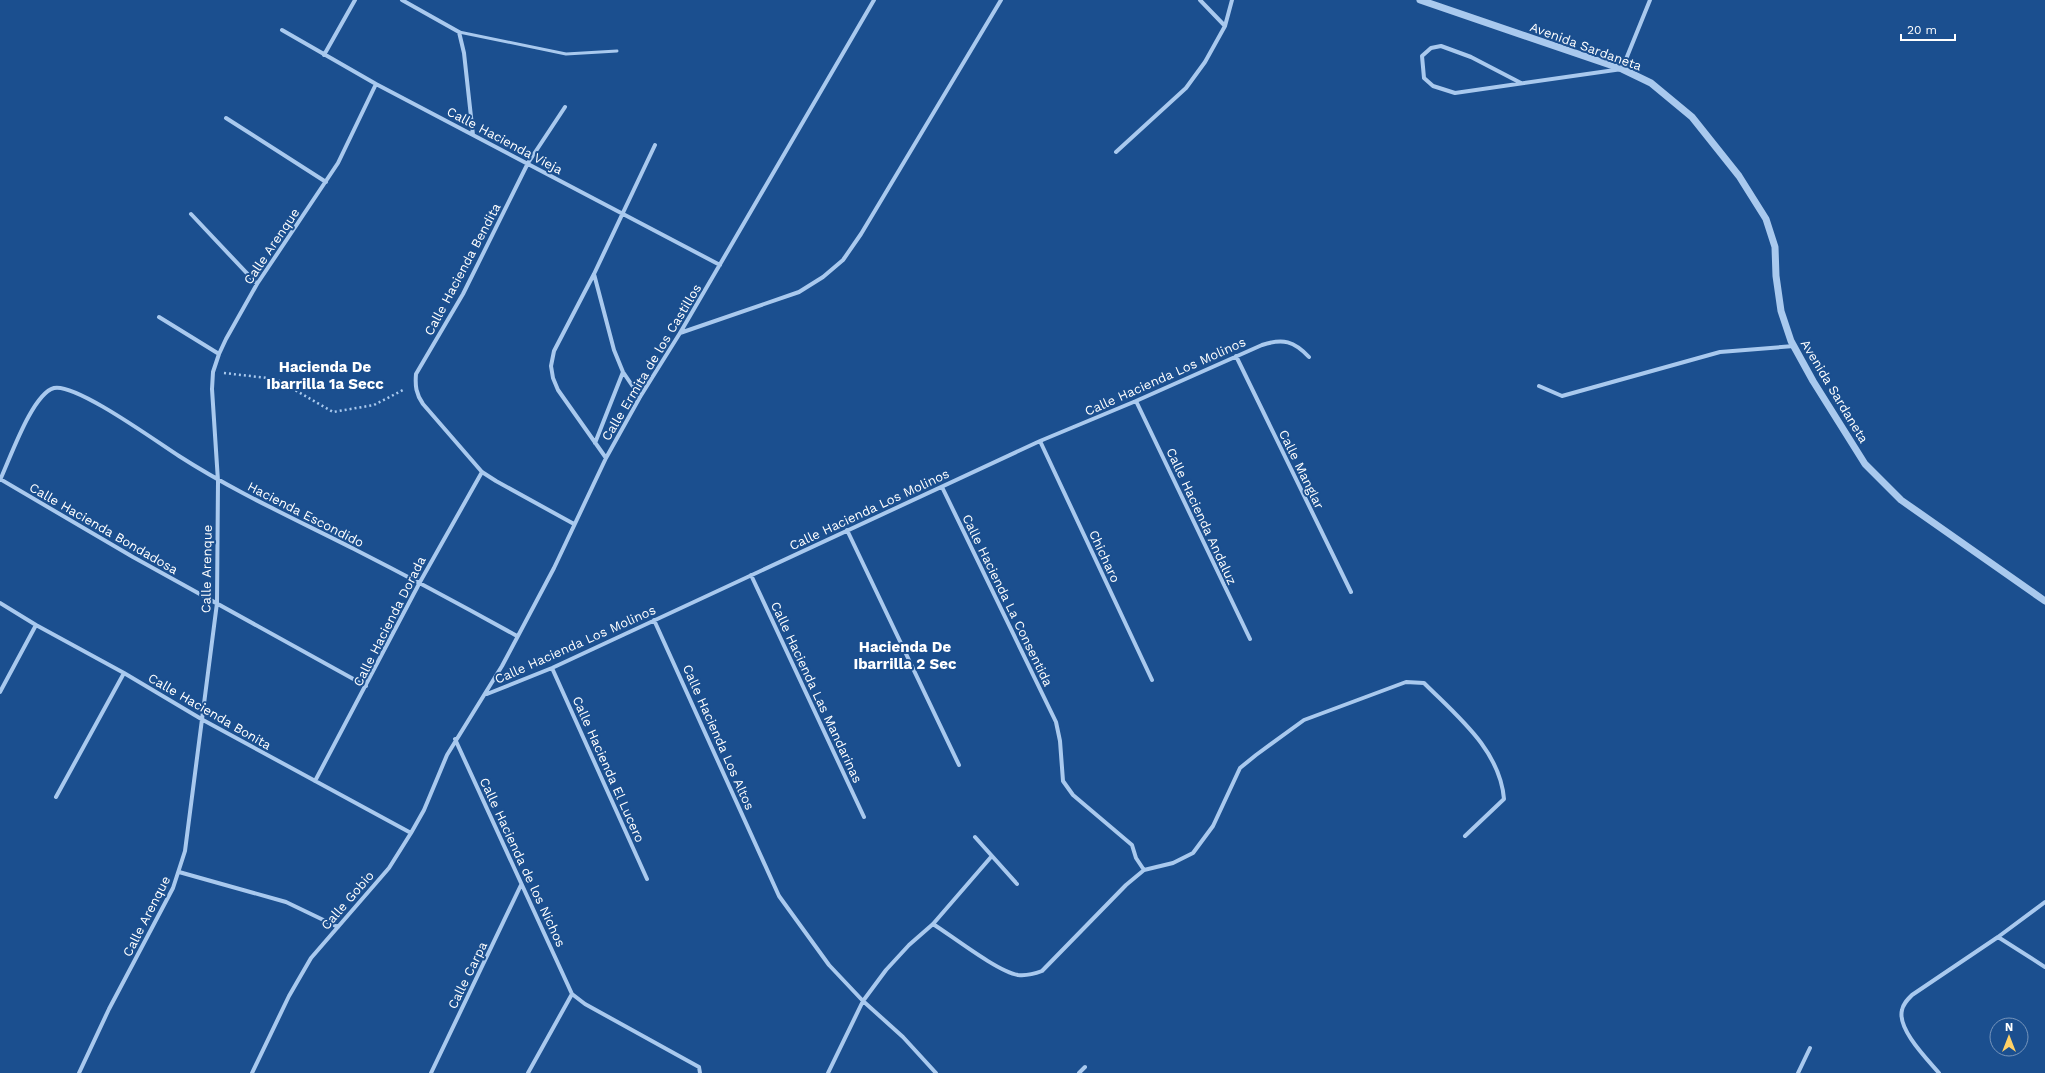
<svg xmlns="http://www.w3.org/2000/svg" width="2045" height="1073" font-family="'Work Sans',sans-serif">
	<rect width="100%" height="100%" fill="#1b4f8f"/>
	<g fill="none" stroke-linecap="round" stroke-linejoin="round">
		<path stroke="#a9c9ee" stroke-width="2.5" stroke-dasharray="2 3" stroke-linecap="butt" d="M224,373L276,379L333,412L374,405L405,389"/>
		<path stroke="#a9c9ee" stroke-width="3" d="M459,32L566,54L617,51"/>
		<path stroke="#a9c9ee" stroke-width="4" d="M402,0L459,32L464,53L473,135
			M1200,0L1225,26
			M282,30L376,84L720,265
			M324,55L355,0
			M1521,83L1471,57L1441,46L1431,48L1422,56L1424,78L1433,86L1455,93L1622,69L1650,0
			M565,107L528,163L463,294L416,374C415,386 416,394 423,404L482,472L496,481L574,524
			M226,118L326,182
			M1116,152L1186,88L1205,62L1225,26L1232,0
			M191,214L257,284
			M594,274L614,350L623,372L640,397
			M159,317L219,354
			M680,333L799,292L823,277L843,260L861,234L1001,0
			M1236,356L1351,592
			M1539,386L1562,396L1720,352L1794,346
			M1136,401L1250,639
			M1040,441L1152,680
			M595,443L623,372
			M606,458L558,390L553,378L551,366L554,351L594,274L655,145
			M0,479L133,557L366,686
			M0,480C10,459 32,394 54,388C76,383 157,442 179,456C235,492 295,519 354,549C409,577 463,606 517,636
			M847,530L959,765
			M751,575L864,817
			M0,603L36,625L124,673L203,720L411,833
			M654,620L779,896L829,965L863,1001L903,1037L936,1073
			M552,668L647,879
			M0,692L36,625
			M487,694L552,668L1040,441L1136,401L1262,345C1283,338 1294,341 1309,357
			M455,739L572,994L585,1004L699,1067L700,1073
			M315,781L420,582L482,472
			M56,797L124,673
			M975,837L1017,884
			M1144,870L1173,863L1193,853L1213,826L1240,768L1256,755L1304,720L1406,682L1424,683C1457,716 1500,750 1504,799L1465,836
			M179,872L286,902L338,927
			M933,924C952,936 998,972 1018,975C1026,976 1034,974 1042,971L1126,885L1144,870L1136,858L1132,845L1073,795L1063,781L1060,741L1056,722L942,487
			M1998,937L2045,967
			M79,1073L109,1009L173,888L185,851L217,603L218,481L212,389L213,372L219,354L226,339L257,284L338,163L376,84
			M252,1073L289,996L311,958L389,868L411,833L424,810L447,755L502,666L554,568L606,458L640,397L680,333L874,0
			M431,1073L521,885
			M528,1073L572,994
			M828,1073L863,1001L886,970L909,945L933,924L991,857
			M1079,1073L1085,1067
			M1798,1073L1810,1048
			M1939,1073C1927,1059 1897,1029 1902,1010C1903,1004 1907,1000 1912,995L1998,937L2045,902"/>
		<path stroke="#a9c9ee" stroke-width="7" d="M1420,0L1622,69L1651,83L1692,117L1739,176L1766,219L1775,247L1776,276L1781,311L1791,341L1813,381L1865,464L1901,500L2045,601"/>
	</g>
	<g text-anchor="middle" stroke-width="4" stroke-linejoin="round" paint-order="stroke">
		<g font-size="13" fill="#fff" stroke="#1b4f8f">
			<text transform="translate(1586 46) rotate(20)" y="5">Avenida Sardaneta</text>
			<text transform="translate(505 140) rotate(28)" y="5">Calle Hacienda Vieja</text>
			<text transform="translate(271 246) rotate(-56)" y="5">Calle Arenque</text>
			<text transform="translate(462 269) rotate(-62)" y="5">Calle Hacienda Bendita</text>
			<text transform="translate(651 362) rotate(-59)" y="5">Calle Ermita de los Castillos</text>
			<text transform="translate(1165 376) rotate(-24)" y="5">Calle Hacienda Los Molinos</text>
			<text transform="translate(1835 391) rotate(59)" y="5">Avenida Sardaneta</text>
			<text transform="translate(1302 469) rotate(64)" y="5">Calle Manglar</text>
			<text transform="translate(869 509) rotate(-25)" y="5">Calle Hacienda Los Molinos</text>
			<text transform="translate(306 514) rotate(27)" y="5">Hacienda Escondido</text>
			<text transform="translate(1202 516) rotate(65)" y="5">Calle Hacienda Andaluz</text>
			<text transform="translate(104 528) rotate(30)" y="5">Calle Hacienda Bondadosa</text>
			<text transform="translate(1105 556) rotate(65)" y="5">Chicharo</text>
			<text transform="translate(206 569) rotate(-89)" y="5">Calle Arenque</text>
			<text transform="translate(1008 600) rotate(64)" y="5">Calle Hacienda La Consentida</text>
			<text transform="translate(389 621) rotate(-63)" y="5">Calle Hacienda Dorada</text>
			<text transform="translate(575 644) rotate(-24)" y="5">Calle Hacienda Los Molinos</text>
			<text transform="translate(817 692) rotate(65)" y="5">Calle Hacienda Las Mandarinas</text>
			<text transform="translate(210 711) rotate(30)" y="5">Calle Hacienda Bonita</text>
			<text transform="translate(719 737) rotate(66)" y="5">Calle Hacienda Los Altos</text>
			<text transform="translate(609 769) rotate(66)" y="5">Calle Hacienda El Lucero</text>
			<text transform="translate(523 862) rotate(65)" y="5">Calle Hacienda de los Nichos</text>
			<text transform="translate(347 900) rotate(-49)" y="5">Calle Gobio</text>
			<text transform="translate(146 916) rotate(-63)" y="5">Calle Arenque</text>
			<text transform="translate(467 975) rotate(-64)" y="5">Calle Carpa</text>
		</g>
		<g font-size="15" font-weight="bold" fill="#fff" stroke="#1b4f8f">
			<text x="325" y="372">Hacienda De<tspan x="325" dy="17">Ibarrilla 1a Secc</tspan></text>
			<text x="905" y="652">Hacienda De<tspan x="905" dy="17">Ibarrilla 2 Sec</tspan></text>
		</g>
	</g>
	<g transform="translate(2009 1037)"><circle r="19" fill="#1b4f8f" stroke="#7695bc"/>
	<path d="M0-3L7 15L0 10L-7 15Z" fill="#ffd166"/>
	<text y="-6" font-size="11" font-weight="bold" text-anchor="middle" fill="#ffffff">N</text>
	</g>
	<path d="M1901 34v6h54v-6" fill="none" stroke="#ffffff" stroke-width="2"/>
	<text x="1907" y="34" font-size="12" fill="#ffffff" stroke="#1b4f8f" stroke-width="3" paint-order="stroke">20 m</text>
</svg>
